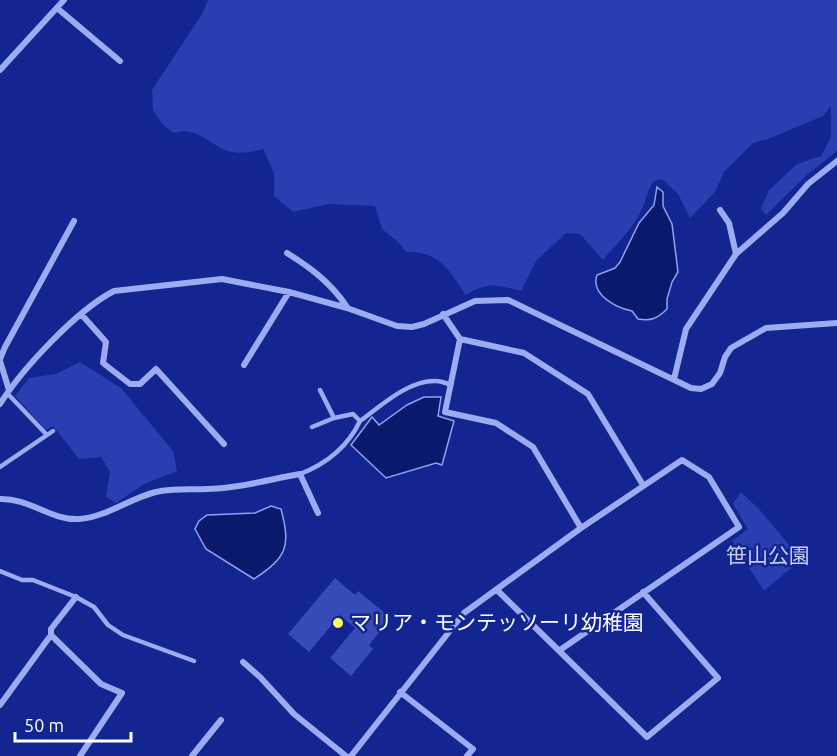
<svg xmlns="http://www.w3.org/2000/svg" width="837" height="756" font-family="Ubuntu,'Noto Sans JP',sans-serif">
	<rect width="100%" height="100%" fill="#122590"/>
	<path fill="#283eb1" d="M208,0H837V151L808,174L766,215L761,208L769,190L797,164L821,156L831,137V106L823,116L768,139L753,143L724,172L715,192L690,218L678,194L662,179L654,181C648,189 646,198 643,207C635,227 617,243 603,260L580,234L566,233L536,261L521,291C496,285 489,281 466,295C448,270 440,251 406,252L399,243L382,229L375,206L328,204L293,212L274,196V173L263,149C252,152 236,155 225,150C205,141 196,126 173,133L162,124L153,110L152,90L202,14Z
		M80,362L121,388L173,451L177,471L144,484L116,503L106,497L110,472L101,457L79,459L53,426L46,430L15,396L29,378L56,374Z
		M741,492L759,509L795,552L796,564L764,591L732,541L748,529L733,504Z"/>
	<path fill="#0b196c" stroke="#8fa1f5" stroke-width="1.5" d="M657,187L663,192V206L672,224L678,272L672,282L667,299V309C657,319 651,321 638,319L632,311C617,308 590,295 597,275L615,268L620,262L639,223L654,205Z
		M424,397H441L438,416L454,421L442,465L436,463L386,478L351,445L372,417L379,425L407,405Z
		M271,506L281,509C291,547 287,557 254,579L206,549L195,529L199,521L207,515L255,513Z"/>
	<path fill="#364bb7" d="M335,578L355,595L358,591L391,618L369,645L373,649L351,676L330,658L355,628L340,615L309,652L288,634Z"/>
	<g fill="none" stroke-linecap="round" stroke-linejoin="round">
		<path stroke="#9dabf2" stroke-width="4.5" d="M320,390L334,418
			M7,393L47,435
			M360,421C381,406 408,380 436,381C441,381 446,383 451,385
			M0,467L53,431
			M300,474C326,464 348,446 360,421L353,414L334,418L312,427
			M0,571L22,580H33L76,597L94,607L108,625L123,635L194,661"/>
		<path stroke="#9dabf2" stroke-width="6" d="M57,8L120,61
			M0,70L64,0
			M720,210L729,223L736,254
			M287,253C311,268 331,283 347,307
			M81,314L106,342L103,363L130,384H140L156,369L224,444
			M443,314L460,339L524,353L588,394L643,485
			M460,339L445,412L496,423L533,447L581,528
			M0,359L5,347L74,221
			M0,361L9,390
			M244,365L289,292
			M674,379L686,329L736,254L783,213L808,184L837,161
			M0,404C22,369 77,310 114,291L222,279L289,292L347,308L397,326L412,327L424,324L475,301L508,300L691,388L701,389L712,384L720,373L725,357L731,348L766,328L837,323
			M0,499C29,498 52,521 79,519C107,517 130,498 156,492C173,488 189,490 206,489C237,489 270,479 300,474L318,513
			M497,590L647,737L718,678L643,592
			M51,635V629L76,597
			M243,662L260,677L294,714L346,756
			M400,692L473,749L467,756
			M0,705L51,635L101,684L122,693L80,756
			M192,756L221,720
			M351,756L464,613L581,528L682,460L709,477L739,527L560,650"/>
	</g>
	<circle fill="#ffff5e" stroke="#122590" stroke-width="2" cx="338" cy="623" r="6"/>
	<g text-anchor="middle" stroke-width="5" stroke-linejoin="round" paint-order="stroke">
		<g font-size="21" fill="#c4cefd" stroke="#122590">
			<text x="768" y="563">笹山公園</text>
		</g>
		<g font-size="21" fill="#fff" stroke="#122590" text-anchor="start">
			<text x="350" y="630">マリア・モンテッソーリ幼稚園</text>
		</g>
	</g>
	<path d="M15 732v9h116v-9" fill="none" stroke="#ffffff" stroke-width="3"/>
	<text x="24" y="732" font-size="18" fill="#ffffff" stroke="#122590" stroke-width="4.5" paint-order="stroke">50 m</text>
</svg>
